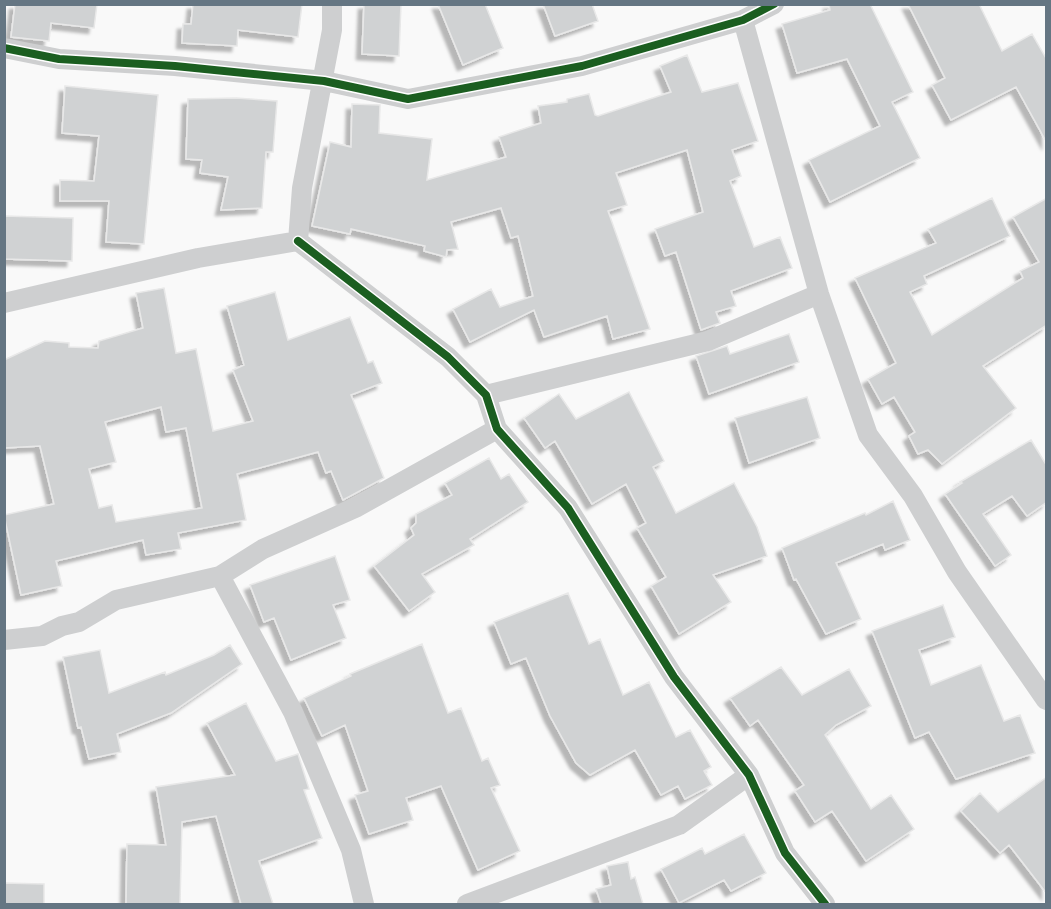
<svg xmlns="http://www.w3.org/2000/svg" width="1051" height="909" font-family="Rubik,sans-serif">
	<defs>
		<filter id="shadow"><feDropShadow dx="-5.5" dy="5.5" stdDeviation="1.5" flood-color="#0004"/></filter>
	</defs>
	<rect width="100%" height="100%" fill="#f9f9f9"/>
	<path fill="#d0d2d3" stroke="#e8e8e8" stroke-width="1.5" fill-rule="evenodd" filter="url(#shadow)" d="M15,4H97L94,28L51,23L49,41L11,37Z
		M193,4H302L298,37L238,30L237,46L182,43L183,24H191Z
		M364,4H401L399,56L362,54Z
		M438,4H485L503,48L463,65Z
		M543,4H592L598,21L555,36Z
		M829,4H870L913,92L892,102L920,158L830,202L809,160L880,126L847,59L797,73L782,24L830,10Z
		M908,4H979L1002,51L1032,34L1047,60V143L1016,87L951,120L932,85L945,78Z
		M687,55L702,92L738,83L758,141L732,150L741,176L730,181L754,247L780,237L792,268L731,291L736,306L716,312L720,323L701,330L676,252L665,256L655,229L703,212L687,150L616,173L627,205L608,211L650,329L613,339L607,316L544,337L534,310L470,342L453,309L491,289L500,307L533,296L518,236L511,238L501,208L451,222L458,249L447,250L446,257L424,251L425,246L351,229L350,234L312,226L330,142L351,147L352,104L380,105L379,133L432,139L427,180L506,157L499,137L541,123L538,106L567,102V99L589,94L595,115L598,116L671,92L660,66Z
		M65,86L158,95L144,244L106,242L109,201H60V180L94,181L99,136L62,133Z
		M236,98L277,101L273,152H266L262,208L221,210L228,177L200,173L202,160L186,159L188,99Z
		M992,198L1010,236L924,276L927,284L910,292L932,335L1023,278L1020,271L1039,262L1013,217L1047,198V325L983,366L1016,408L942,464L928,450L918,454L909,436L915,432L894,397L882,404L868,379L896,363L855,278L936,243L928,229Z
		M4,216L73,218L72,261L4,259Z
		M164,288L176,353L196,349L213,431L253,421L233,370L244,365L227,306L275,292L288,340L350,317L368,363L373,361L382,383L351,395L384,478L343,500L331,471L326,473L318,452L237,474L246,520L178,533L181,549L146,555L143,540L56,561L62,586L21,595L4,515L54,504L40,446L4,448V360L45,341L69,343V347L98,348L99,341L143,328L136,293ZM161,407L166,432L186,428L202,508L116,522L112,505L99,508L89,469L116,462L105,422Z
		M789,334L799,362L709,394L696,356L727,346L730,354Z
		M629,392L664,461L653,467L676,513L734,483L757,527L767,556L713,575L731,602L679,634L651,586L666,577L637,528L646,523L626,484L592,504L555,441L545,448L524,418L559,394L576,419Z
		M807,397L820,438L749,463L735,418Z
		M1031,440L1047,466V502L1027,516L1012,496L983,514L1011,555L995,566L945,494L962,483L960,482Z
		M489,458L501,479L509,474L528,502L470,539L474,545L422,574L435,592L409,611L374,566L414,535L411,528L416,523V514L452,495L445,483Z
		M893,501L910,540L885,550L883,544L836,563L861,619L826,634L796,579L794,580L782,548L865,513L866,515Z
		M335,556L350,600L333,605L346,638L291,660L274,618L264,622L250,585Z
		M568,593L589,644L600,639L623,695L649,682L676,737L690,730L711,767L704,771L712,785L685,799L678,786L661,795L635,750L590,775L576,763L550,716L526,658L511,664L494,622Z
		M943,605L955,637L919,650L931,685L981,665L1004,721L1020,715L1035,753L956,779L929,732L915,738L872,631Z
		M422,644L448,713L461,708L482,761L488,758L500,785L491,788L520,851L478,870L441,786L406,798L413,820L369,834L355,795L368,791L345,725L322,736L304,698L351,676L350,674Z
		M230,645L242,664L171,713L117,734L121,752L89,759L81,727L78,728L63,657L100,650L109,693L165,672L166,675L214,655Z
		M781,667L802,695L849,669L871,706L836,725L825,735L871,809L891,795L914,829L866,861L832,811L815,822L795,791L804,785L758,720L750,726L730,698Z
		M246,703L276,761L298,754L309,789L304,790L322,838L259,861L273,904H241L216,816L182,822L180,904H126L127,844L166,845L156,787L235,775L207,723Z
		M1047,777V894L1009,845L1000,853L961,811L980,793L998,812Z
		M744,834L766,873L731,891L724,880L679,903L661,869L702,848L705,854Z
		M628,862L631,879L635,877L643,904H601L596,889L611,885L607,866Z
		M4,883L44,884V904H4Z"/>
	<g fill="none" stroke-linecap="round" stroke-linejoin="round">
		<path stroke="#cecfd0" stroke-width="20" d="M743,20L819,294L868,435L913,496L957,572L1046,700
			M4,48L59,59L175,66L324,81L408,99L582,66L743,20L774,4
			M298,241L448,357L486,395L497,429L568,508L674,677L749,775L785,853L825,904
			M4,303L198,258L298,241L302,188L332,30V4
			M486,395L708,341L819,294
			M220,576L293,712L351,850L364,904
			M4,640L42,636L62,626L79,622L116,600L220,576L263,549L357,507L497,429
			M467,904L679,825L749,775"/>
		<defs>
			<path id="cycleway" d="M4,48L59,59L175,66L324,81L408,99L582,66L743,20L774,4
				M298,241L448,357L486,395L497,429L568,508L674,677L749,775L785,853L825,904"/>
		</defs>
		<use href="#cycleway" stroke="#fff" stroke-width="11"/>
		<use href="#cycleway" stroke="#1b5e20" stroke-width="8"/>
	</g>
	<rect width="1051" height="909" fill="none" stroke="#657683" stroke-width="12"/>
</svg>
